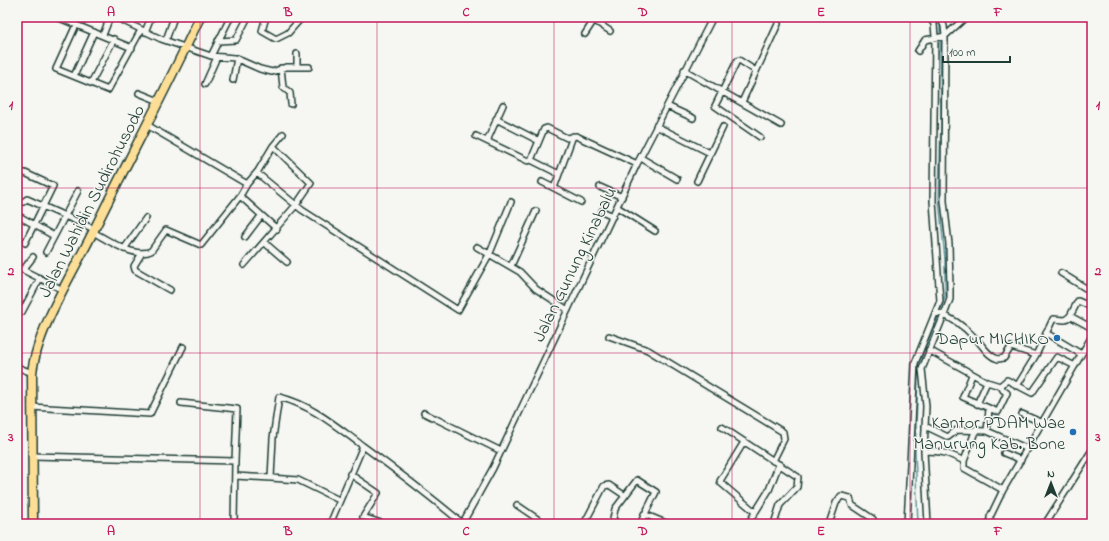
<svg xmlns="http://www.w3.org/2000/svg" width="1109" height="541" font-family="'Indie Flower',sans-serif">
	<rect width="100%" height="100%" fill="#f6f6f2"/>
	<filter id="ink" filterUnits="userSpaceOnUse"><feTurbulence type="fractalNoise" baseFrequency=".025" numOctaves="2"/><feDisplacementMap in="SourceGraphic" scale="8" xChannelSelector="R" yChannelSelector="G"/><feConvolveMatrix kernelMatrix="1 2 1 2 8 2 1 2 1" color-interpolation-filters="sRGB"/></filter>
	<g filter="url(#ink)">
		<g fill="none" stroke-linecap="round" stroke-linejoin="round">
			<path stroke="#5f98a1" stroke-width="1.5" d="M934,17L940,25V32
				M940,312L945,296V259L939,200L941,120L940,39
				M918,524L915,451L918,376L919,363L939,315"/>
			<defs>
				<path id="minor" d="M57,17L132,48
					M115,17L161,39L211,56L229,20L232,17
					M266,17L262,31L276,39L288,33L302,17
					M589,17L610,31
					M76,25L56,69L108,90L141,30
					M145,32L151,17
					M585,34L596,17
					M103,35L110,17
					M166,40L174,17
					M218,41L236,40L248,17
					M918,51L925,40L945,36L966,17
					M297,54V66
					M211,56L235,58L260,69L272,72L286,67H309
					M281,68L283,87L290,93L291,104
					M684,70L781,125
					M756,71L739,60L737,61L715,106L760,137
					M74,76L94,32
					M233,80L237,58
					M91,83L114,39
					M205,84L217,57
					M139,93L159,101
					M742,102L778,24
					M667,106L693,118
					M496,119L539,141
					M147,125L247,184L240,196L277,229
					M656,126L710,153
					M476,136L528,161L531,160L544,129L547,128L567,138L576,136L637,164
					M487,141L503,105
					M273,146L283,134
					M641,158L677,179
					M531,160L559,174
					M257,173L302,210L458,310L490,253L511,202
					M697,181L723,127
					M542,182L554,188L573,136
					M600,187L622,197
					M554,188L581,202
					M23,202L27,199L94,229
					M617,207L655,231
					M602,211L613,216
					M17,215L54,236
					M93,232C106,239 135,259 151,251L166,230L201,245L240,196
					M245,237L261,216
					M25,243L53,186L25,173
					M265,243L287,262
					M477,247L520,272L536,289L568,310
					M124,249L146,218
					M46,252L78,191
					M142,253L134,266L135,270L170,290
					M244,265L296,205L311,183L273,146L258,171L247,184
					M511,266L536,211
					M17,267L63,290
					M23,270L33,257
					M1061,273L1092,292
					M22,312L40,278
					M936,312C951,317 964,326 975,338C983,345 987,356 998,359L1004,358L1011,347L1036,355L1053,319L1065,320L1070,316L1092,328
					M1070,316L1078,301L1092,307
					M1046,333L1081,354
					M609,336L648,350L783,432L784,439L773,461
					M929,350L987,382
					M17,367L32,373
					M972,375L963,397L998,412L1007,393L1003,390L1001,386
					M1017,386L1036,355
					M181,403L237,409L235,461
					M977,404L987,382L1000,386L1007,380L1032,393L1057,357L1075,366
					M31,407L150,414L183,347
					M424,413L501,451
					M1022,414L1043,423
					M925,426L948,437L957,430L987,431L1028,449
					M722,427L798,477L797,487L780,505L774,524
					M987,431L989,409
					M744,442L720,481L721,483L755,512
					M924,451C942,451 948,453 964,461V468L1003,490
					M1004,453L1021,460
					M32,456L235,461L234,524
					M964,461L976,429
					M350,474L378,493L363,517L384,524
					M235,476L271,478L273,438L279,397C312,405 337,427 363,446C397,471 430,496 462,523
					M271,478L298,480L339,500
					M517,505L539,520L541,524
					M644,514L668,524
					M330,524L363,446
					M462,524L493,468L637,164L713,17
					M584,524L604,486L609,485L624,495
					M617,524L613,519L615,509L637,480L656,492L640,524
					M748,524L769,490L779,464
					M829,524L836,503L841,496L850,498L852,505L873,519V524
					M907,524L915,363L940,301L933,201L935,37L934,24L929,17
					M928,524L924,451L926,406L922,369L944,315L950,299V289L949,244L944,201L945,36L944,26L940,17
					M990,524V517L1003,490L1092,336
					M1045,524L1092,450"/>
				<path id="highway" d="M33,524L32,373C37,329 73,273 93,232C128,160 166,90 200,17"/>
			</defs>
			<use href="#minor" stroke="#1f3d34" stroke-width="8"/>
			<use href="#highway" stroke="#1f3d34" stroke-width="11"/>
			<use href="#minor" stroke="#f6f6f2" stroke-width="5"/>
			<use href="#highway" stroke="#fdde96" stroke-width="8"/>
		</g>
	</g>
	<path fill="none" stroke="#c2185b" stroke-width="1" stroke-opacity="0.55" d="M200,17V524M377,17V524M554,17V524M732,17V524M910,17V524M17,188H1092M17,353H1092"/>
	<g fill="#1f6fb2" stroke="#f6f6f2" stroke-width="1.5">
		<circle cx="1057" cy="338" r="4"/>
		<circle cx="1073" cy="432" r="4"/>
	</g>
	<g text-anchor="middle" stroke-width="3" stroke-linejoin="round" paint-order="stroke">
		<g font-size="18" fill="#1f3d34" stroke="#f6f6f2">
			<text transform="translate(91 201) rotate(-63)" y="6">Jalan Wahidin Sudirohusodo</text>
			<text transform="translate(574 264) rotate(-64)" y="6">Jalan Gunung Kinabalu</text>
		</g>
		<g font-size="18" fill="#1f3d34" stroke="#f6f6f2" text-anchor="end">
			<text x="1049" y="344">Dapur MICHIKO</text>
			<text x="1065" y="428">Kantor PDAM Wae<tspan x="1065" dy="21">Manurung Kab. Bone</tspan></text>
		</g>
	</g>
	<rect width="1109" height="541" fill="none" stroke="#f6f6f2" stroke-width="44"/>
	<g transform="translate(1051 483)" stroke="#f6f6f2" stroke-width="3" paint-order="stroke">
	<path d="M0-3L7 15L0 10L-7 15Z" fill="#1f3d34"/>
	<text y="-6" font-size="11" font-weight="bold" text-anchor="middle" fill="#1f3d34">N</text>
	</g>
	<path d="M943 56v6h67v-6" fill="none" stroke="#1f3d34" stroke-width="2"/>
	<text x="949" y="56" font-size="12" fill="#1f3d34" stroke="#f6f6f2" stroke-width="3" paint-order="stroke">100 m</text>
	<rect x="22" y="22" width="1065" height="497" fill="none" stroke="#c2185b" stroke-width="1.5"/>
	<g font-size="13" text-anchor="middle" font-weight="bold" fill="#c2185b">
		<text x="111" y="16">A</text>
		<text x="288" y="16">B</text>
		<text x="466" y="16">C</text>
		<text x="643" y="16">D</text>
		<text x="821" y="16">E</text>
		<text x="998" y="16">F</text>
		<text x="11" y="109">1</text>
		<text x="1098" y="109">1</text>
		<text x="11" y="275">2</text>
		<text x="1098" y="275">2</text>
		<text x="11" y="441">3</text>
		<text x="1098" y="441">3</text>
		<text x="111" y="535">A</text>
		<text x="288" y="535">B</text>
		<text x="466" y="535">C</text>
		<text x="643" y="535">D</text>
		<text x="821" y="535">E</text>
		<text x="998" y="535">F</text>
	</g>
</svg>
